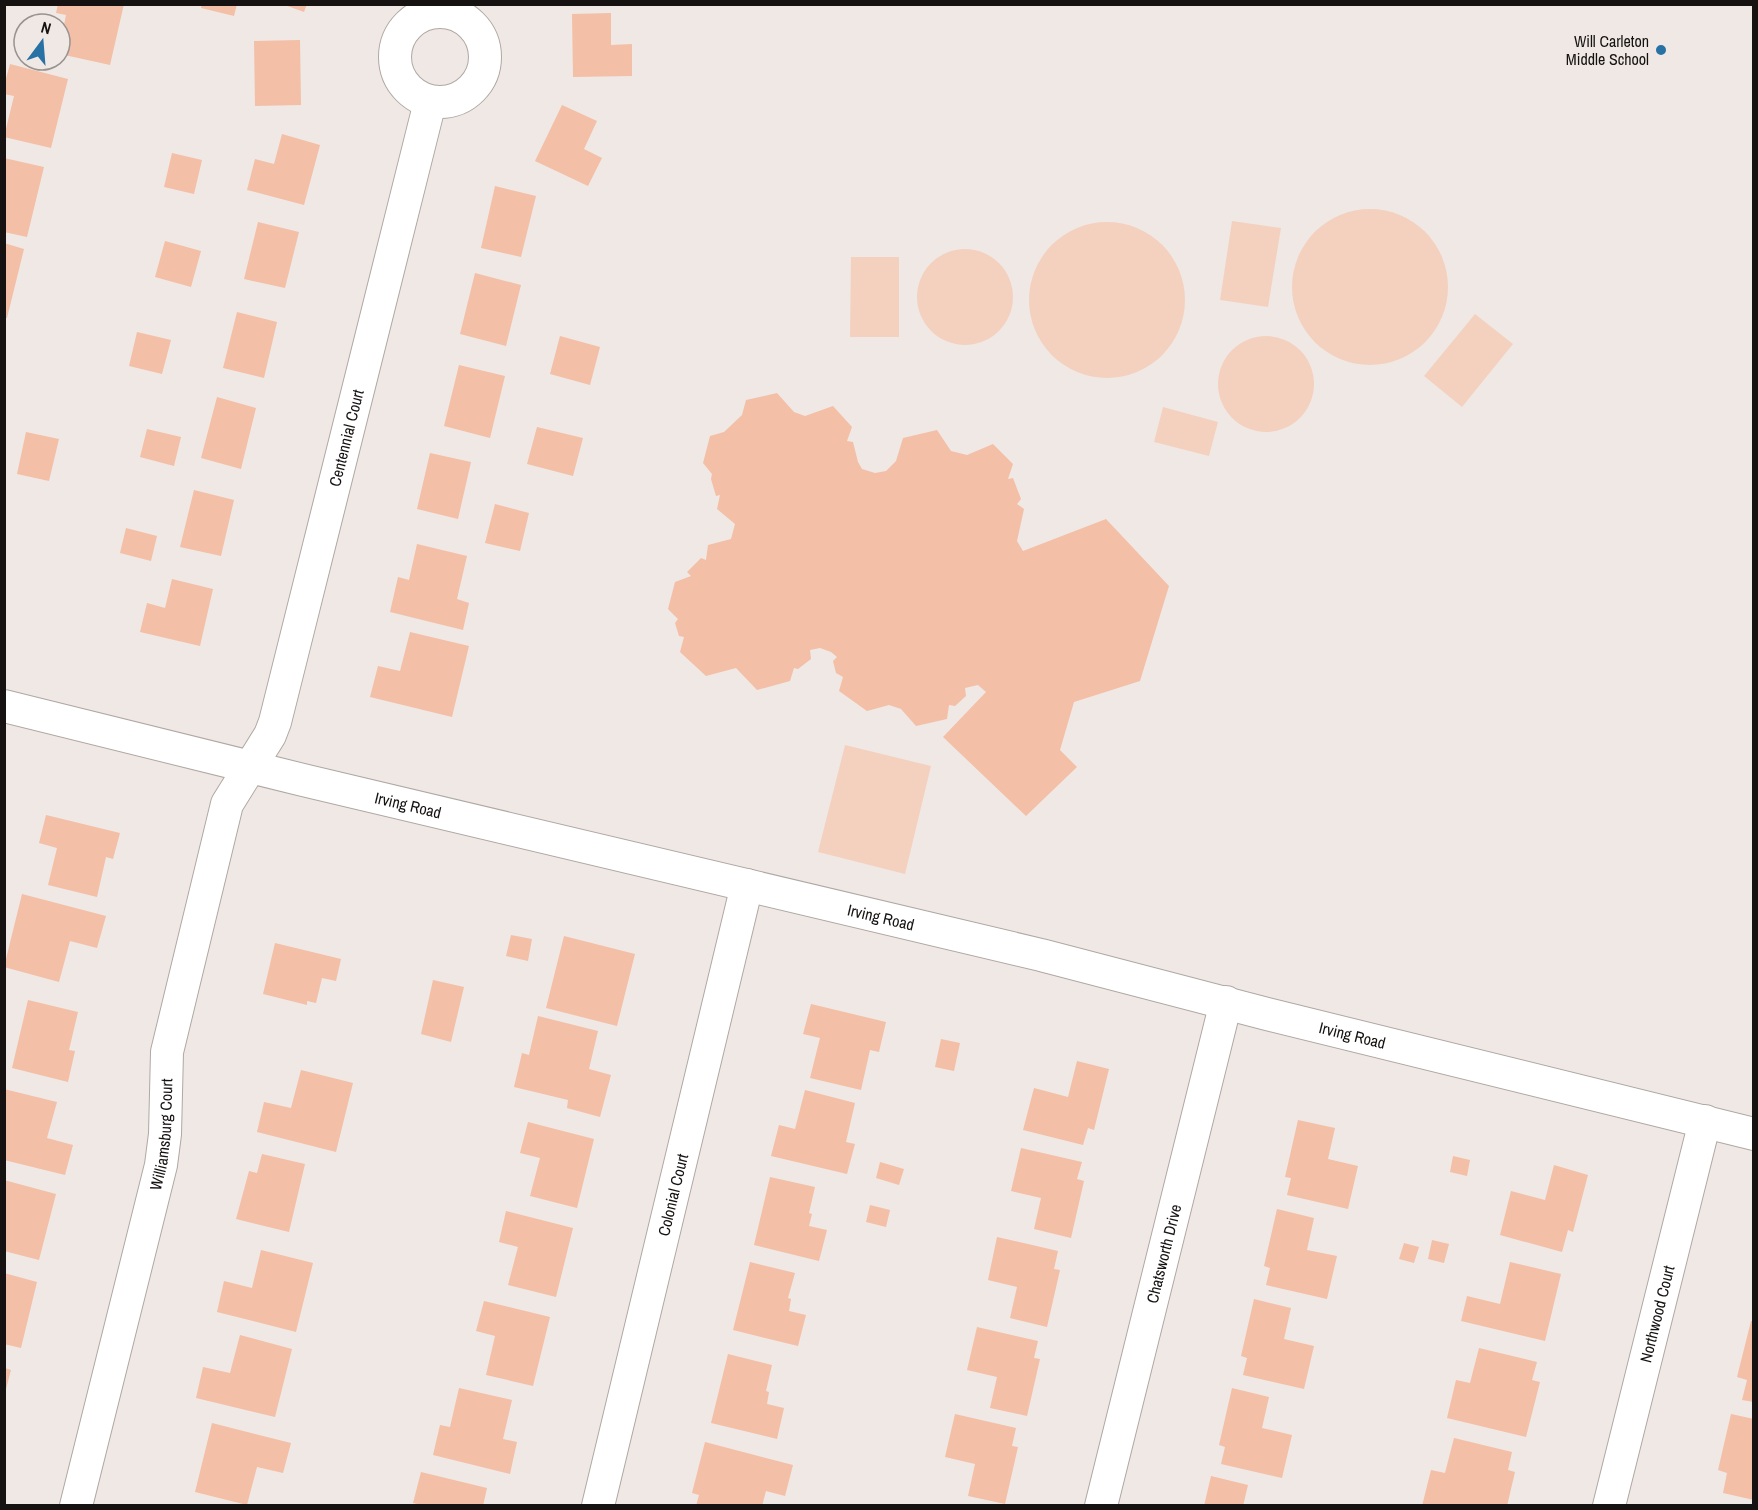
<svg xmlns="http://www.w3.org/2000/svg" width="1758" height="1510" font-family="'Archivo Narrow',sans-serif">
	<rect width="100%" height="100%" fill="#f0e8e4"/>
	<path fill="#f4d1bf" d="M1292 287a78 78 0 1 1 156 0a78 78 0 1 1-156 0Z
		M1232,221L1281,228L1268,307L1220,300Z
		M1029 300a78 78 0 1 1 156 0a78 78 0 1 1-156 0Z
		M917 297a48 48 0 1 1 96 0a48 48 0 1 1-96 0Z
		M851,257H899V337H850Z
		M1475,314L1513,344L1462,407L1424,376Z
		M1218 384a48 48 0 1 1 96 0a48 48 0 1 1-96 0Z
		M1163,407L1218,422L1209,456L1154,442Z
		M845,745L931,766L905,874L818,852Z"/>
	<path fill="#f3bfa6" d="M58,4H124L110,65L60,54V45L66,15L56,13Z
		M202,4H237L234,16L201,8Z
		M282,4H307L304,12Z
		M611,13V45L632,44V76L573,77L572,14Z
		M300,40L301,105L255,106L254,41Z
		M10,64L68,79L51,148L4,137L14,96L4,94V86Z
		M562,105L597,121L584,149L602,158L588,186L535,161Z
		M282,134L320,145L304,205L247,190L255,159L274,164Z
		M172,153L202,160L194,194L164,187Z
		M4,158L44,167L27,237L4,232Z
		M495,186L536,196L521,257L481,248Z
		M258,222L299,232L285,288L244,279Z
		M165,241L201,251L191,287L155,277Z
		M4,243L24,249L7,318H4Z
		M475,273L521,285L506,346L460,334Z
		M237,312L277,322L264,378L223,368Z
		M137,332L171,340L162,374L129,366Z
		M560,336L600,347L590,385L550,374Z
		M459,365L505,376L490,438L444,426Z
		M777,393L794,412L805,416L833,406L852,427L847,441L853,442L858,462L862,469L875,473L886,471L896,461L903,438L937,430L951,451L967,455L993,444L1013,464L1008,479L1013,478L1021,499L1017,504L1024,509L1017,541L1023,551L1106,519L1169,586L1140,681L1074,702L1060,750L1077,767L1026,816L943,737L986,692L978,685L965,688L966,696L955,706L949,705L947,719L916,726L901,709L889,705L867,711L839,691L843,677L836,673L833,661L837,657L831,652L820,648L810,650L811,659L798,669L794,668L790,681L757,690L736,668L706,676L680,652L684,637L679,636L675,623L678,619L668,609L675,582L691,576L687,572L701,558L706,560L708,545L731,539L735,524L717,509L720,495L716,496L711,479L712,474L703,463L710,436L724,432L742,415L746,400Z
		M217,397L256,408L241,469L201,458Z
		M537,427L583,438L573,476L527,464Z
		M147,429L181,437L174,466L140,457Z
		M26,432L59,439L49,481L17,474Z
		M430,453L471,462L458,519L417,509Z
		M194,490L234,500L221,556L180,547Z
		M495,504L529,513L520,551L485,543Z
		M126,528L157,536L151,561L120,553Z
		M417,544L467,556L457,599L469,603L463,630L390,612L398,577L409,580Z
		M172,579L213,589L200,646L140,632L147,603L165,608Z
		M410,632L469,646L452,717L370,697L378,666L400,671Z
		M46,815L120,833L113,859L106,857L97,897L48,885L57,848L39,843Z
		M22,894L106,916L97,948L70,941L59,982L4,967Z
		M511,935L532,939L528,961L506,956Z
		M564,936L635,954L617,1026L546,1008Z
		M275,943L341,959L336,981L322,978L316,1003L307,1001V1005L263,994Z
		M433,980L464,987L451,1042L421,1034Z
		M28,1000L78,1012L69,1050L75,1051L68,1082L12,1068Z
		M811,1004L886,1022L879,1052L870,1050L861,1090L810,1078L820,1038L803,1034Z
		M538,1016L598,1031L589,1069L611,1075L600,1117L567,1108L568,1100L514,1087L522,1053L529,1055Z
		M941,1039L960,1043L954,1071L935,1067Z
		M1077,1061L1109,1069L1094,1130L1088,1128L1083,1145L1023,1130L1034,1088L1068,1097Z
		M301,1070L353,1083L336,1152L257,1132L264,1102L291,1108Z
		M4,1089L57,1102L47,1138L73,1145L65,1175L4,1160Z
		M805,1090L855,1103L846,1142L855,1144L847,1174L771,1156L779,1125L795,1129Z
		M1298,1120L1335,1128L1328,1159L1358,1166L1348,1209L1287,1195L1291,1178L1285,1177Z
		M528,1122L594,1139L577,1208L530,1196L540,1158L520,1153Z
		M1021,1148L1082,1162L1077,1179L1084,1181L1071,1238L1034,1229L1041,1198L1011,1191Z
		M262,1154L305,1164L289,1232L236,1219L249,1171L257,1173Z
		M1453,1156L1470,1160L1467,1176L1450,1172Z
		M880,1162L904,1169L899,1185L876,1178Z
		M1554,1165L1588,1175L1573,1232L1568,1230L1562,1252L1500,1235L1511,1191L1545,1200Z
		M770,1177L815,1187L809,1213L812,1214L809,1226L827,1230L819,1261L754,1245Z
		M4,1180L56,1194L39,1260L4,1251Z
		M870,1205L890,1210L886,1227L866,1222Z
		M1277,1209L1314,1218L1307,1250L1337,1256L1327,1299L1266,1285L1270,1268L1264,1266Z
		M506,1211L573,1228L556,1297L508,1285L518,1247L499,1242Z
		M997,1237L1058,1251L1054,1269L1060,1270L1047,1327L1010,1318L1017,1287L988,1280Z
		M1432,1240L1449,1244L1444,1263L1428,1259Z
		M1404,1243L1419,1247L1414,1263L1399,1259Z
		M261,1250L313,1263L296,1332L217,1312L224,1281L252,1288Z
		M750,1262L795,1273L788,1298L791,1299L789,1311L806,1315L798,1346L733,1330Z
		M1510,1262L1561,1274L1545,1341L1461,1321L1467,1296L1500,1304Z
		M4,1273L37,1282L21,1348L4,1344Z
		M1254,1299L1291,1308L1284,1339L1314,1346L1304,1389L1243,1375L1247,1358L1241,1356Z
		M484,1301L550,1317L533,1386L486,1375L495,1336L476,1331Z
		M1751,1321H1754V1402L1742,1400L1747,1380L1737,1377Z
		M977,1327L1038,1341L1034,1358L1040,1359L1027,1416L990,1408L997,1377L967,1370Z
		M240,1335L292,1349L275,1417L196,1398L203,1367L230,1373Z
		M1479,1348L1537,1362L1532,1380L1540,1382L1526,1437L1447,1418L1456,1380L1470,1383Z
		M728,1354L772,1365L766,1391L769,1392L767,1404L784,1408L777,1439L711,1423Z
		M5,1368L11,1370L5,1393Z
		M459,1388L512,1400L503,1439L517,1442L510,1474L433,1455L440,1425L450,1427Z
		M1232,1388L1269,1397L1262,1428L1292,1435L1282,1478L1221,1464L1225,1447L1219,1445Z
		M955,1414L1016,1428L1012,1446L1018,1447L1005,1504L968,1496L975,1464L945,1457Z
		M1731,1414L1754,1419V1500L1723,1493L1727,1473L1718,1470Z
		M212,1423L291,1443L283,1473L257,1467L247,1505L195,1492Z
		M1454,1438L1512,1452L1508,1470L1515,1472L1507,1506H1422L1431,1470L1445,1473Z
		M705,1442L793,1465L785,1496L766,1491L762,1506H696L699,1495L692,1493Z
		M421,1472L487,1488L483,1506H426L413,1503Z
		M1211,1476L1248,1485L1243,1506H1204Z"/>
	<g fill="none" stroke-linecap="round" stroke-linejoin="round">
		<defs>
			<g id="street">
				<circle cx="440" cy="57" r="45"/>
				<path id="s1" d="M4,706L303,780L1041,955L1267,1014L1754,1134"/>
				<path id="s2" d="M76,1506L161,1165L165,1134L167,1052L227,804L270,735L275,722L430,102"/>
				<path id="s3" d="M598,1506L747,885"/>
				<path id="s4" d="M1101,1506L1226,1002"/>
				<path id="s5" d="M1609,1506L1705,1121"/>
			</g>
		</defs>
		<use href="#street" stroke="#afa8a4" stroke-width="34"/>
		<use href="#street" stroke="#fff" stroke-width="32"/>
	</g>
	<circle fill="#2771a5" stroke="#f0e8e4" stroke-width="2" cx="1661" cy="50" r="6"/>
	<g text-anchor="middle" stroke-width="6" stroke-linejoin="round" paint-order="stroke">
		<g font-size="16" fill="#151211" stroke="#f0e8e4" text-anchor="end">
			<text x="1649" y="47">Will Carleton<tspan x="1649" dy="18">Middle School</tspan></text>
		</g>
		<g font-size="16" fill="#151211" stroke="#f0e8e4">
			<text dy="6" stroke="none"><textPath href="#s2" startOffset="1108">Centennial Court</textPath></text>
			<text dy="6" stroke="none"><textPath href="#s1" startOffset="416">Irving Road</textPath></text>
			<text dy="6" stroke="none"><textPath href="#s1" startOffset="902">Irving Road</textPath></text>
			<text dy="6" stroke="none"><textPath href="#s1" startOffset="1388">Irving Road</textPath></text>
			<text dy="6" stroke="none"><textPath href="#s2" startOffset="382">Williamsburg Court</textPath></text>
			<text dy="6" stroke="none"><textPath href="#s3" startOffset="320">Colonial Court</textPath></text>
			<text dy="6" stroke="none"><textPath href="#s4" startOffset="260">Chatsworth Drive</textPath></text>
			<text dy="6" stroke="none"><textPath href="#s5" startOffset="198">Northwood Court</textPath></text>
		</g>
	</g>
	<rect width="1758" height="1510" fill="none" stroke="#151211" stroke-width="12"/>
	<g transform="translate(42 42) rotate(16)"><circle r="28" fill="#f0e8e4" stroke="#989290" stroke-width="1.5"/>
	<path d="M0-4.5L10 22L0 15L-10 22Z" fill="#2771a5"/>
	<text y="-9" font-size="16" font-weight="bold" text-anchor="middle" fill="#151211">N</text>
	</g>
</svg>
